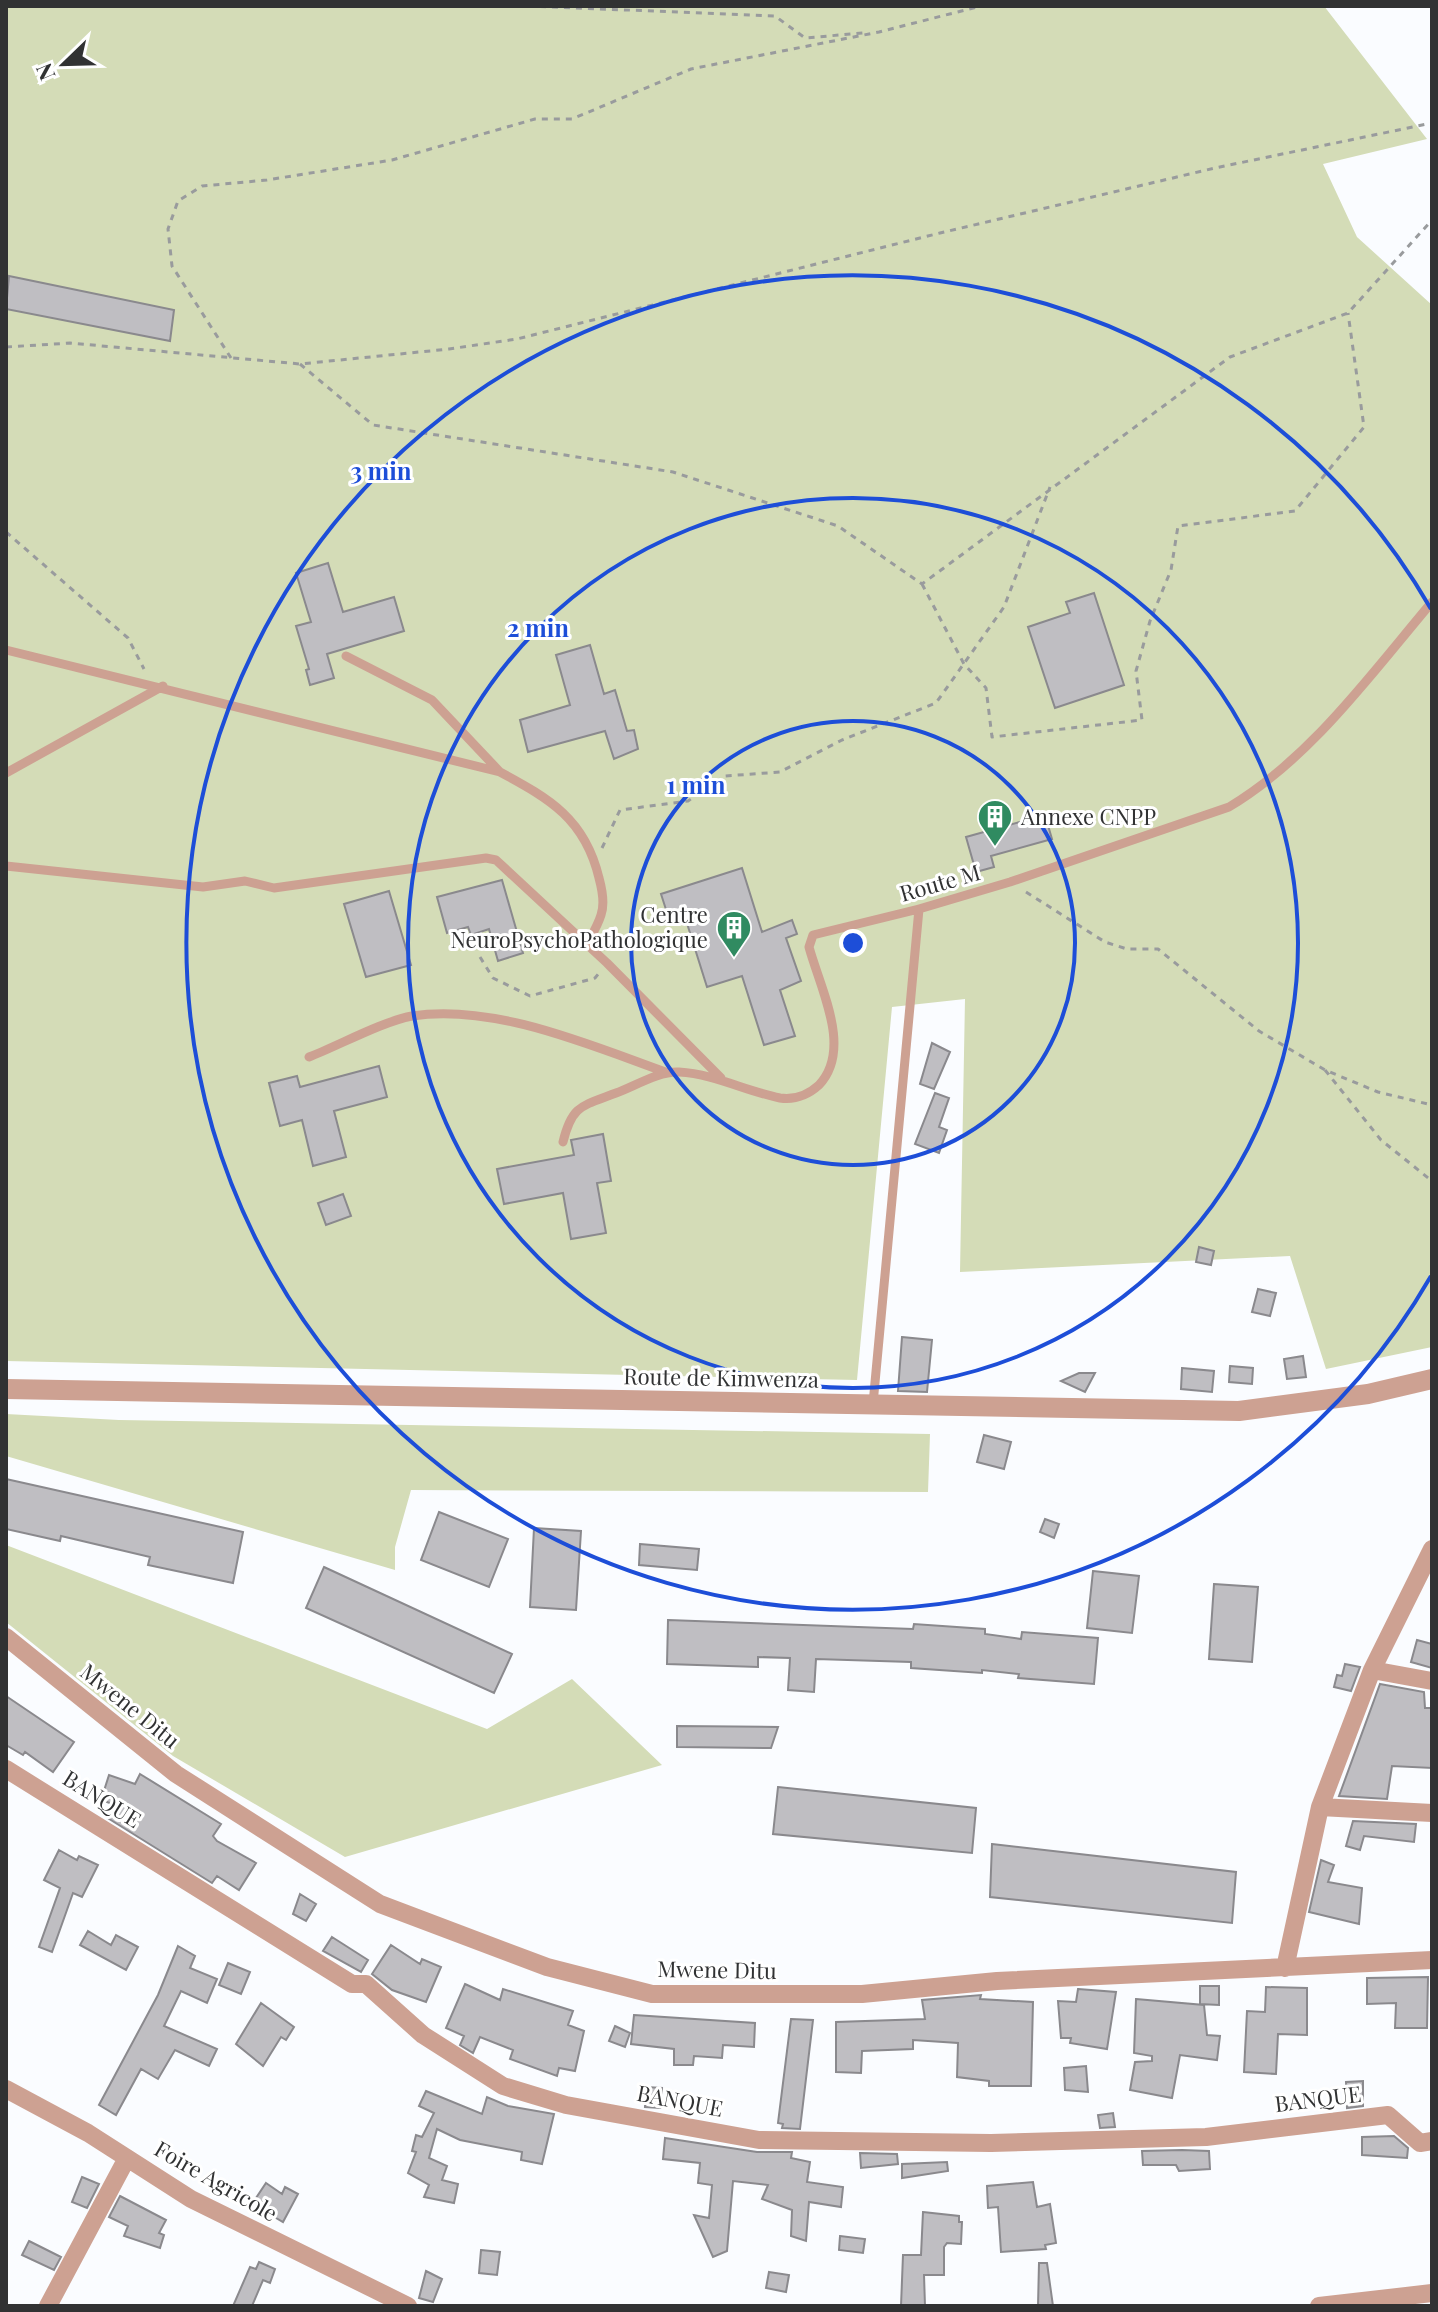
<svg xmlns="http://www.w3.org/2000/svg" width="1438" height="2312" font-family="'Playfair Display',serif">
	<rect width="100%" height="100%" fill="#fafcff"/>
	<path fill="#d4dcb7" d="M6,6H1324L1427,139L1323,164L1357,237L1432,305V1347L1326,1369L1290,1256L960,1272L965,999L892,1007L857,1380L6,1361Z
		M6,1414L119,1420L930,1434L928,1492L411,1490L395,1547V1570L6,1456Z
		M6,1545L487,1729L572,1679L662,1765L345,1857L173,1756L6,1622Z"/>
	<path fill="#bfbec2" stroke="#8a898d" stroke-width="2" d="M9,276L174,310L170,341L6,309Z
		M328,563L343,612L394,597L404,631L327,654L334,678L310,685L306,670L309,669L296,626L311,622L296,573Z
		M1094,593L1124,685L1055,708L1028,627L1070,613L1066,602Z
		M590,645L604,694L615,690L627,731L634,730L638,749L614,759L605,731L528,752L520,720L570,705L556,655Z
		M1045,815L1052,839L991,856L994,867L976,872L966,837Z
		M742,868L762,932L792,920L797,934L786,938L801,981L780,990L795,1036L764,1045L742,976L707,987L685,917L670,922L661,894Z
		M502,880L523,953L498,961L489,929L471,935L468,927L447,933L437,897Z
		M389,891L411,965L366,977L344,904Z
		M932,1043L950,1052L934,1089L920,1084Z
		M379,1066L387,1097L334,1111L346,1157L313,1166L302,1120L280,1126L269,1083L297,1076L300,1087Z
		M935,1093L949,1098L939,1127L947,1130L939,1153L915,1144Z
		M603,1134L611,1181L597,1183L606,1233L571,1239L563,1193L504,1204L497,1169L574,1155L571,1140Z
		M343,1194L351,1216L326,1225L318,1203Z
		M1199,1247L1214,1251L1211,1265L1196,1262Z
		M1258,1289L1276,1293L1270,1316L1252,1312Z
		M902,1337L932,1340L927,1392L898,1391Z
		M1303,1356L1306,1377L1287,1379L1284,1359Z
		M1230,1366L1253,1368L1252,1384L1229,1382Z
		M1182,1368L1214,1371L1212,1392L1181,1389Z
		M1079,1373H1095L1085,1392L1061,1381Z
		M984,1435L1011,1442L1004,1469L977,1462Z
		M6,1479L243,1532L233,1583L148,1565L150,1557L61,1536L60,1541L6,1529Z
		M439,1512L508,1539L489,1587L421,1560Z
		M1045,1519L1059,1524L1054,1538L1040,1532Z
		M534,1528L581,1531L576,1610L530,1607Z
		M640,1544L699,1549L697,1570L639,1565Z
		M324,1567L512,1654L494,1693L306,1608Z
		M1093,1571L1139,1576L1132,1633L1087,1628Z
		M1214,1584L1258,1587L1252,1662L1209,1659Z
		M668,1620L913,1629L914,1624L985,1629V1634L1021,1639L1022,1632L1098,1638L1094,1684L1018,1678L1019,1674L982,1670V1673L911,1668V1662L816,1659L814,1692L788,1690L790,1658L758,1657V1667L667,1664Z
		M1417,1640L1432,1644V1668L1411,1662Z
		M1345,1664L1360,1667L1351,1691L1334,1687L1337,1675L1342,1676Z
		M1380,1684L1424,1692L1425,1708H1432V1768L1392,1766L1387,1799L1339,1796Z
		M6,1696L74,1742L53,1772L25,1752L23,1755L6,1745Z
		M677,1726L778,1727L771,1748L677,1747Z
		M140,1774L221,1824L213,1836L217,1841L256,1863L239,1890L217,1876L212,1883L106,1817L113,1804L101,1800L109,1775L135,1784Z
		M778,1787L976,1808L972,1853L773,1834Z
		M1353,1821L1416,1824L1414,1842L1364,1836L1360,1850L1346,1846Z
		M992,1844L1236,1872L1232,1923L990,1897Z
		M59,1850L77,1860L79,1856L98,1865L82,1897L73,1893L52,1952L39,1947L60,1888L44,1880Z
		M1321,1860L1334,1865L1328,1882L1362,1888L1359,1924L1309,1912Z
		M300,1894L316,1904L306,1921L293,1914Z
		M88,1931L111,1945L116,1935L138,1947L126,1970L80,1945Z
		M332,1937L368,1960L361,1972L323,1951Z
		M391,1945L420,1964L422,1959L441,1967L426,2002L392,1990L372,1974Z
		M178,1946L195,1956L190,1968L217,1979L207,2003L181,1991L164,2026L217,2049L209,2066L175,2050L158,2079L141,2069L116,2115L99,2105L158,1995Z
		M228,1963L250,1972L241,1994L219,1985Z
		M1428,1977L1427,2028H1395L1396,2003L1367,2004V1978Z
		M465,1984L500,2000L503,1989L573,2011L568,2025L584,2031L575,2071L559,2068L557,2076L510,2059L513,2050L480,2037L473,2053L460,2045L464,2036L446,2028Z
		M1200,1986H1219V2005L1200,2004Z
		M1266,1987L1307,1988V2035L1278,2034L1276,2074L1244,2072L1247,2011L1265,2012Z
		M1078,1989L1116,1992L1107,2049L1070,2043L1071,2038H1061L1058,2001L1076,2002Z
		M981,1995L980,1999L1033,2002L1031,2086H989V2081L957,2077L958,2043L913,2040V2049L862,2051L861,2073L836,2072V2022L925,2019L922,2000Z
		M1136,1999L1204,2005L1207,2035L1220,2036L1217,2060L1180,2055L1172,2098L1130,2090L1135,2062L1152,2061V2056L1134,2053Z
		M261,2003L294,2027L286,2040L281,2037L263,2066L236,2044Z
		M634,2015L755,2023L754,2047L723,2045L722,2058L694,2056L693,2065H674V2049L631,2044Z
		M791,2019L813,2020L800,2129L782,2128L783,2124L778,2123Z
		M615,2026L630,2033L625,2047L609,2041Z
		M1086,2066L1088,2092L1065,2090L1064,2068Z
		M1363,2081V2106L1347,2108L1346,2082Z
		M646,2087L662,2088L661,2108L645,2107Z
		M426,2091L482,2114L487,2097L508,2106L554,2114L542,2164L521,2160L522,2152L460,2140L437,2129L429,2158L447,2166L442,2180L458,2184L454,2203L424,2197L429,2185L408,2173L416,2152L412,2151L416,2135L422,2137L434,2113L419,2106Z
		M1113,2113L1115,2127L1100,2128L1098,2115Z
		M1394,2136L1408,2148L1407,2158L1362,2155V2137Z
		M665,2138L757,2152H792L791,2158L810,2162L807,2182L843,2187L841,2207L809,2202L806,2241L791,2236L792,2210L762,2199L768,2185L733,2181L727,2251L713,2257L694,2215L709,2218L712,2185L698,2183L700,2163L663,2159Z
		M1182,2150L1209,2151L1210,2169L1179,2171L1176,2165H1143L1142,2151Z
		M860,2153L897,2154L898,2164L861,2168Z
		M947,2162L948,2171L902,2178V2164Z
		M82,2177L99,2184L87,2208L72,2202Z
		M1033,2182L1037,2207L1050,2204L1056,2243L1045,2245L1046,2249L1001,2252L998,2207L988,2208L987,2186Z
		M266,2183L282,2194L285,2187L298,2194L283,2222L271,2215L274,2210L256,2198Z
		M120,2196L166,2220L159,2233L164,2235L160,2248L124,2236L128,2226L109,2217Z
		M923,2212L959,2216V2222H962L961,2244L947,2243L944,2247V2275H924L925,2306H901L903,2255H921Z
		M840,2236L865,2239L863,2253L839,2250Z
		M29,2241L61,2257L54,2270L22,2255Z
		M481,2250L500,2252L497,2275L479,2273Z
		M259,2262L275,2269L270,2283L263,2280L252,2306H233L250,2267L256,2269Z
		M1039,2263H1047L1053,2306H1038Z
		M426,2271L442,2279L433,2302L419,2298Z
		M769,2272L789,2275L786,2292L766,2288Z"/>
	<g fill="none" stroke-linecap="round" stroke-linejoin="round">
		<path stroke="#999b9d" stroke-width="3" stroke-dasharray="6 6" stroke-linecap="butt" d="M528,6L775,16L805,38L863,33
			M6,347L70,343L300,364L449,349L517,339L940,233L1215,168L1432,123
			M231,358L172,266L168,229L178,201L202,186L267,180L392,160L535,119H572L691,69L879,32L981,6
			M300,364L373,425L673,472L838,526L922,584L1230,357L1348,313L1432,220
			M6,532L128,638L144,669
			M922,584L964,664L986,688L992,737L1142,720L1136,671L1150,621L1171,570L1178,526L1295,511L1364,427L1348,313
			M602,848L620,810L688,801L725,776L780,772L842,740L936,703L1004,607L1050,487
			M1026,892L1105,942L1127,949H1158L1259,1031L1325,1070L1378,1092L1432,1105
			M480,957L493,978L530,996L595,978L599,973
			M1325,1070L1381,1140L1432,1181"/>
		<path stroke="#cda192" stroke-width="9" d="M6,650L500,772C550,799 585,819 599,878C602,889 605,904 601,915C598,925 592,935 587,944
			M346,656L432,700L500,772
			M6,773L163,686
			M6,866L203,887L245,881L274,888L486,858L496,860L607,963L721,1078
			M309,1057C340,1045 381,1022 412,1016C494,1003 592,1046 668,1073
			M563,1142C572,1105 582,1106 616,1093C635,1086 659,1071 679,1072C715,1074 745,1091 780,1098C794,1100 808,1095 819,1085C853,1049 820,988 809,947L813,935L919,909L1010,882L1229,807C1311,758 1371,674 1432,602
			M873,1404L919,909"/>
		<path stroke="#cda192" stroke-width="18" d="M6,1637L176,1774L380,1904L547,1967L652,1994H862L997,1981L1432,1960
			M1372,1670L1432,1681
			M6,1769L352,1984H366L423,2035L503,2086L566,2105L759,2140L991,2143L1206,2137L1388,2115L1420,2143L1432,2141
			M1320,1807L1432,1813
			M1285,1968L1320,1807L1372,1670L1432,1549
			M6,2089L88,2133L191,2199L408,2306
			M48,2306L127,2158
			M1319,2306L1432,2293"/>
		<path stroke="#cda192" stroke-width="20" d="M6,1389L1239,1411L1368,1394L1432,1379"/>
	</g>
	<g fill="none" stroke="#1d4ed8" stroke-width="4">
		<circle cx="853" cy="943" r="222"/>
		<circle cx="853" cy="943" r="445"/>
		<path d="M1431 1276A667 667 0 1 1 1431 609"/>
	</g>
	<defs>
		<symbol id="building-pin" viewBox="-11 -11 22 30"><path d="M0 17L-7.5 6A9.5 9.5 0 1 1 7.5 6Z" fill="#308b61" stroke="#fff"/><path d="M-4-6H4V6H1V3H-1V6H-4ZM-2.5-4.3h1.7v1.8h-1.7ZM.8-4.3h1.7v1.8H.8ZM-2.5-1h1.7V.8h-1.7ZM.8-1h1.7V.8H.8Z" fill="#fff"/></symbol>
	</defs>
	<g fill-rule="evenodd">
		<use href="#building-pin" x="975" y="797" width="40" height="54"/>
		<use href="#building-pin" x="714" y="908" width="40" height="54"/>
	</g>
	<g text-anchor="middle" stroke-width="6" stroke-linejoin="round" paint-order="stroke">
		<g font-size="22" fill="#313233" stroke="#fff" text-anchor="start">
			<text x="1021" y="825">Annexe CNPP</text>
			<text x="708" y="923" text-anchor="end">Centre<tspan x="708" dy="25">NeuroPsychoPathologique</tspan></text>
		</g>
		<g font-size="22" fill="#313233" stroke="#fff">
			<text transform="translate(940 883) rotate(-16)" y="8">Route M</text>
			<text transform="translate(721 1378) rotate(1)" y="8">Route de Kimwenza</text>
			<text transform="translate(130 1706) rotate(39)" y="8">Mwene Ditu</text>
			<text transform="translate(102 1799) rotate(32)" y="8">BANQUE</text>
			<text transform="translate(717 1970) rotate(1)" y="8">Mwene Ditu</text>
			<text transform="translate(1318 2099) rotate(-7)" y="8">BANQUE</text>
			<text transform="translate(680 2101) rotate(11)" y="8">BANQUE</text>
			<text transform="translate(216 2181) rotate(30)" y="8">Foire Agricole</text>
		</g>
	</g>
	<circle cx="853" cy="943" r="12" fill="#1d4ed8" stroke="#fff" stroke-width="4"/>
	<g font-size="24" text-anchor="middle" font-weight="bold" fill="#1d4ed8" stroke="#fff" stroke-width="6" stroke-linejoin="round" paint-order="stroke">
		<text x="381" y="480">3 min</text>
		<text x="538" y="637">2 min</text>
		<text x="696" y="794">1 min</text>
	</g>
	<rect width="1438" height="2312" fill="none" stroke="#313233" stroke-width="16"/>
	<g transform="translate(64 64) rotate(247)" stroke="#ffffff" stroke-width="6" paint-order="stroke">
	<path d="M0-6L14 30L0 20L-14 30Z" fill="#313233"/>
	<text y="-12" font-size="22" font-weight="bold" text-anchor="middle" fill="#313233">N</text>
	</g>
</svg>
